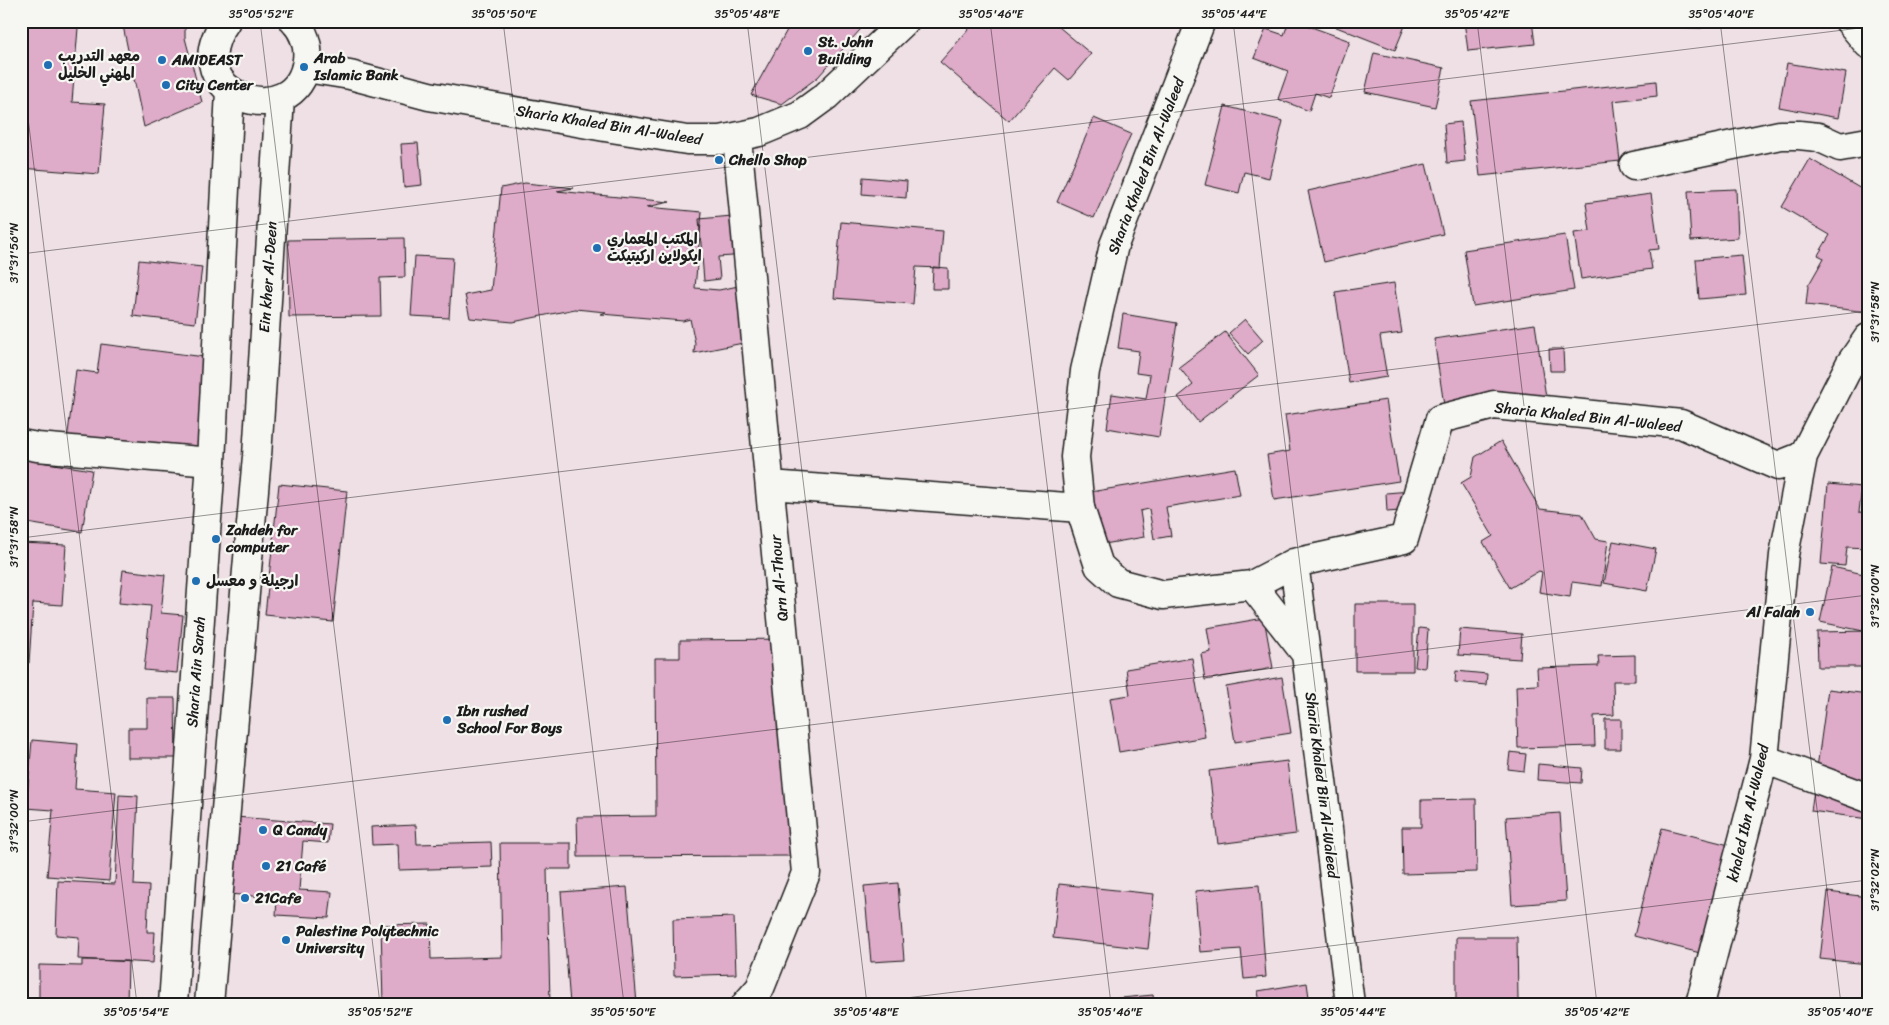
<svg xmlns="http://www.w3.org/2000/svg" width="1889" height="1025" font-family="Sriracha,'Playpen Sans Arabic',sans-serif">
	<rect width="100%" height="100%" fill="#efe0e5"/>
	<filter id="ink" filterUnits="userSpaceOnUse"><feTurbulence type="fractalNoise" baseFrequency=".02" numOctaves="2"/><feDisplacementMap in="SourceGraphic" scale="10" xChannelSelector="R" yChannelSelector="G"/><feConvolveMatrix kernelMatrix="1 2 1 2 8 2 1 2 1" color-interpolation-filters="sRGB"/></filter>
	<g filter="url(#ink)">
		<path fill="#deabc8" stroke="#1c1c1c" d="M21,21H75L78,28L72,102L105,104L99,174L21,168Z
			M113,21H140V23Z
			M122,21H185V38L202,102L144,127Z
			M792,21H868L818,77L782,104L751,95Z
			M976,21H1052L1091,54L1069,80L1055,68L1009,121L940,62Z
			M1289,21H1295L1350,41L1329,98L1315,93L1309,111L1278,99L1288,71L1254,58L1266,29L1284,35Z
			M1321,21H1407L1395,50Z
			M1464,21H1532L1535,44L1468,51Z
			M1569,21H1594L1569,24Z
			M1656,21H1702V28L1656,27Z
			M1374,53L1444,68L1435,107L1365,92Z
			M1787,63L1846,73L1838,118L1779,107Z
			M1656,81L1657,96L1613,101L1620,161L1480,176L1471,101Z
			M1225,106L1283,121L1269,178L1244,172L1239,193L1205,185Z
			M1094,118L1131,134L1094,218L1057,202Z
			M1461,122L1465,161L1447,163L1444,124Z
			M418,143L422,185L404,187L401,144Z
			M1810,159L1868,193V312L1806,305L1808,286L1824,258L1818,255L1830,235L1782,207Z
			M1426,164L1443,234L1324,262L1308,191Z
			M863,177L907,181L906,198L862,194Z
			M525,183L574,188L557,191L670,202L647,207L702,212L695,288L719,290L748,284L743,343L694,353L695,343L690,319L683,321L601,314L606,312L575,309L513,322L470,318L465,295L491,290L501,188Z
			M1736,189L1738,238L1691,241L1688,191Z
			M1651,194L1659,249L1649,250L1652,269L1581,279L1574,233L1590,231L1586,203Z
			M743,215L747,255L718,257L720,279L704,281L699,219Z
			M841,222L943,231L940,268L916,267L913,304L834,298Z
			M1565,235L1574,290L1473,306L1464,250Z
			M404,238L405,277L380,278L381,316L289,317L288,240Z
			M1742,255L1746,295L1699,299L1696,259Z
			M415,256L453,258L449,318L411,316Z
			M139,260L202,267L195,323L133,316Z
			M933,267L948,268V289H932Z
			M1394,283L1402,333L1380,336L1387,377L1349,383L1335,292Z
			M1123,314L1177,323L1159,437L1107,428L1112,394L1146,399L1150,375L1136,373L1139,351L1118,348Z
			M1245,319L1263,340L1248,354L1229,333Z
			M1535,324L1546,397L1445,412L1434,339Z
			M1225,332L1259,375L1198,422L1178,397L1193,385L1179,367Z
			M101,344L213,358L199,466L66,449L76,370L97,373Z
			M1549,349H1563L1564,371H1550Z
			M1386,400L1399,481L1274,500L1267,455L1290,451L1285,415Z
			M1501,441L1540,509L1582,514L1596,539L1608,541L1602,586L1572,582L1570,597L1539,592L1542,572L1539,571L1510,588L1483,542L1493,536L1461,483L1471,477L1475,457Z
			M21,459L92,470L82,532L21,522Z
			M1235,468L1240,495L1166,507L1171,536L1154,539L1149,509L1140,511L1144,537L1099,545L1090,492Z
			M279,484L347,491L333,622L265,615Z
			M1828,484L1862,487L1859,512L1868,513V548L1847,547L1845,566L1821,564Z
			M1410,491L1412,510L1387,512L1386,493Z
			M1613,541L1656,549L1647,591L1604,583Z
			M21,543L66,545L62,605L33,603L29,663H21Z
			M1832,567L1868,575V632L1820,622Z
			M123,570L165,575L161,613L183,615L177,673L144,670L151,606L119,603Z
			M1355,604H1413V671H1355Z
			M1264,618L1273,668L1205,680L1201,654L1211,652L1207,628Z
			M1419,628L1428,629L1425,668L1415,667Z
			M1460,629L1522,634L1520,659L1458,655Z
			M1868,631V667H1818L1817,632Z
			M792,639V856L578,857L577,817L656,816L655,658H680V640Z
			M1635,655V681H1613L1614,715L1594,716L1595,746L1518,748L1516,686L1538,685L1537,668L1599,666L1598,656Z
			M1192,658L1205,737L1119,752L1110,698L1130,695L1126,669Z
			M1456,671L1487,674L1486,685L1455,682Z
			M1282,677L1291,733L1235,742L1226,687Z
			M1828,689L1868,694V819L1811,811Z
			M147,698H175L176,758H128V728H147Z
			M1605,719H1621V749H1605Z
			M32,740L78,744L75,789L116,792L109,881L47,876L53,810L26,808Z
			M1510,752L1526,754L1524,771L1508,769Z
			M1287,761L1296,834L1218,844L1209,771Z
			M1538,764L1582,768L1581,783L1537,780Z
			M119,795L138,796L134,885L149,886L147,932H155L153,963L78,959L79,937L56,935L58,881L115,884Z
			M1476,799L1477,872L1403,874L1402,827H1421V800Z
			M1560,813L1566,901L1512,905L1506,817Z
			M235,817L330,824L328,843L303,841L299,890L332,892L329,918L276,915L277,898L229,894Z
			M416,825L417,844L491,842L492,867L399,870L398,844L372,845L371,827Z
			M1662,828L1733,846L1704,954L1634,936Z
			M500,843H571V869H547L550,1004H383L381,925L430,924L431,959L502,957Z
			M898,883L904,960L871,962L864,886Z
			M1059,884L1154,894L1148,949L1053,938Z
			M1259,885L1266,977L1244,979L1241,949L1200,952L1195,891Z
			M627,887L637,1004H570L561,892Z
			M1828,892L1868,897V964L1820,959Z
			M734,917L736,974L674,976L673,919Z
			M1456,937H1517L1518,1001L1456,1002Z
			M82,960L128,961L127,1004H39V965L82,966Z
			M1307,983L1310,1004H1260L1258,991Z
			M1153,995L1154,1004H1090V1001Z
			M1051,1000V1004H1006V1003Z"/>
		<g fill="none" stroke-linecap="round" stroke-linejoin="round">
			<defs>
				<path id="minor" d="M1201,21L1114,245L1085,371L1075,457L1080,508L1099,566L1118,583L1163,595L1252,585L1294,563L1404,539L1440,419L1494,405L1681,424L1778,466L1803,456
					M1849,21L1868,44
					M1634,166L1780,135H1799L1818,137L1840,147L1868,142
					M21,444L37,447L211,462
					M1294,563L1306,654
					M1252,585L1306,654L1350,1004
					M1764,759L1868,798
					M1700,1004L1764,759L1784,555L1803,456L1850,364L1868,338"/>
				<path id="tertiary" d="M306,68L350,75L429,96L605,127L687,140H721L759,132L800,115L826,96L905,21
					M737,138L806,873L760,988L746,1004
					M770,485L1080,508"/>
				<path id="secondary" d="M226,21C172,95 297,137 307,60C309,46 304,31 294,21
					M173,1004L211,462L230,91
					M209,1004L257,456L280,98"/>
			</defs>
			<use href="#minor" stroke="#1c1c1c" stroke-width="31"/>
			<use href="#tertiary" stroke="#1c1c1c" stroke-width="31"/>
			<use href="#secondary" stroke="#1c1c1c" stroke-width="31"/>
			<use href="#minor" stroke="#f6f6f2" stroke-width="28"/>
			<use href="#tertiary" stroke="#f6f6f2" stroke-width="28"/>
			<use href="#secondary" stroke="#f6f6f2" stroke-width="28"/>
		</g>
	</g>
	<path fill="none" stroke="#1c1c1c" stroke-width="1" stroke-opacity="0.45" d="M260,21L380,1004M503,21L624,1004M747,21L867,1004M990,21L1111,1004M1233,21L1354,1004M1477,21L1597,1004M1720,21L1841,1004M21,61L137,1004M21,254L1868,27M21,538L1868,311M21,822L1868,595M857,1004L1868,880"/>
	<g fill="#1f6fb2" stroke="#f6f6f2" stroke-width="2">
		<circle cx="808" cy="51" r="5"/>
		<circle cx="162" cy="60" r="5"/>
		<circle cx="48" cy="65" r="5"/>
		<circle cx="304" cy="67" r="5"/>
		<circle cx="166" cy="85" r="5"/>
		<circle cx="719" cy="160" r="5"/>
		<circle cx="597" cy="248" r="5"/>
		<circle cx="216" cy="539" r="5"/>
		<circle cx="196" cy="581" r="5"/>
		<circle cx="1810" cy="612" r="5"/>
		<circle cx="447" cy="720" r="5"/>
		<circle cx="263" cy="830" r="5"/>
		<circle cx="266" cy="866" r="5"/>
		<circle cx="245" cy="898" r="5"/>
		<circle cx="286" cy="940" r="5"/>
	</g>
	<g text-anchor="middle" stroke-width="4.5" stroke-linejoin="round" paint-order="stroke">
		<g font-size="15" font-weight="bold" fill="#1c1c1c" stroke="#f6f6f2" text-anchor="start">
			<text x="818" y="47">St. John<tspan x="818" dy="17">Building</tspan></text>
			<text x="58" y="61">معهد التدريب<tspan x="58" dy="17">المهني الخليل</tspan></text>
			<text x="314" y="63">Arab<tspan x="314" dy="17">Islamic Bank</tspan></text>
			<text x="172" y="65">AMIDEAST</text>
			<text x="176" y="90">City Center</text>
			<text x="729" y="165">Chello Shop</text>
			<text x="607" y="244">المكتب المعماري<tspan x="607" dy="17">ايكولاين اركيتيكت</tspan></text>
			<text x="226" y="535">Zahdeh for<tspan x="226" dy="17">computer</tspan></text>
			<text x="206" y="586">ارجيلة و معسل</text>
			<text x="1800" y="617" text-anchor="end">Al Falah</text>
			<text x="457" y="716">Ibn rushed<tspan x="457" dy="17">School For Boys</tspan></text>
			<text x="273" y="835">Q Candy</text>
			<text x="276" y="871">21 Café</text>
			<text x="255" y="903">21Cafe</text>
			<text x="296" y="936">Palestine Polytechnic<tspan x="296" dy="17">University</tspan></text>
		</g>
		<g font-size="15" fill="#1c1c1c" stroke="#f6f6f2">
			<text transform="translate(609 125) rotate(9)" y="5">Sharia Khaled Bin Al-Waleed</text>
			<text transform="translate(1146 166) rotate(-69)" y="5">Sharia Khaled Bin Al-Waleed</text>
			<text transform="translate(268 277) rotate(-86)" y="5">Ein kher Al-Deen</text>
			<text transform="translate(1588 417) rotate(6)" y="5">Sharia Khaled Bin Al-Waleed</text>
			<text transform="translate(779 578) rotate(-95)" y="5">Qrn Al-Thour</text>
			<text transform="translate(196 672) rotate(-86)" y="5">Sharia Ain Sarah</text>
			<text transform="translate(1322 785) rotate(83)" y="5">Sharia Khaled Bin Al-Waleed</text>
			<text transform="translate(1748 813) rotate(-77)" y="5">khaled Ibn Al-Waleed</text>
		</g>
	</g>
	<rect width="1889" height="1025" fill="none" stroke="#f6f6f2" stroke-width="55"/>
	<rect x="28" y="28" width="1834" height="970" fill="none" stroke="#1c1c1c" stroke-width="2"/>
	<g font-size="12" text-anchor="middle" fill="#1c1c1c">
		<text x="261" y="18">35°05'52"E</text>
		<text x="504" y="18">35°05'50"E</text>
		<text x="747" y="18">35°05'48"E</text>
		<text x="991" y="18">35°05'46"E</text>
		<text x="1234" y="18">35°05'44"E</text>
		<text x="1477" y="18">35°05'42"E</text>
		<text x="1721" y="18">35°05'40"E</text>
		<text transform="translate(14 253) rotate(-90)" y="4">31°31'56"N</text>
		<text transform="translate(1875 312) rotate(-90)" y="4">31°31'58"N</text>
		<text transform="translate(14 537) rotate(-90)" y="4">31°31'58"N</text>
		<text transform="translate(1875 596) rotate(-90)" y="4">31°32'00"N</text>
		<text transform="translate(14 821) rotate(-90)" y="4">31°32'00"N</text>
		<text transform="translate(1875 880) rotate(-90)" y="4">31°32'02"N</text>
		<text x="136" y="1016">35°05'54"E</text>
		<text x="380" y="1016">35°05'52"E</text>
		<text x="623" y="1016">35°05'50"E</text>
		<text x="866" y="1016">35°05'48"E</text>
		<text x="1110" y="1016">35°05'46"E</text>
		<text x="1353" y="1016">35°05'44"E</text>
		<text x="1597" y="1016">35°05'42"E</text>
		<text x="1840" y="1016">35°05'40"E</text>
	</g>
</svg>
